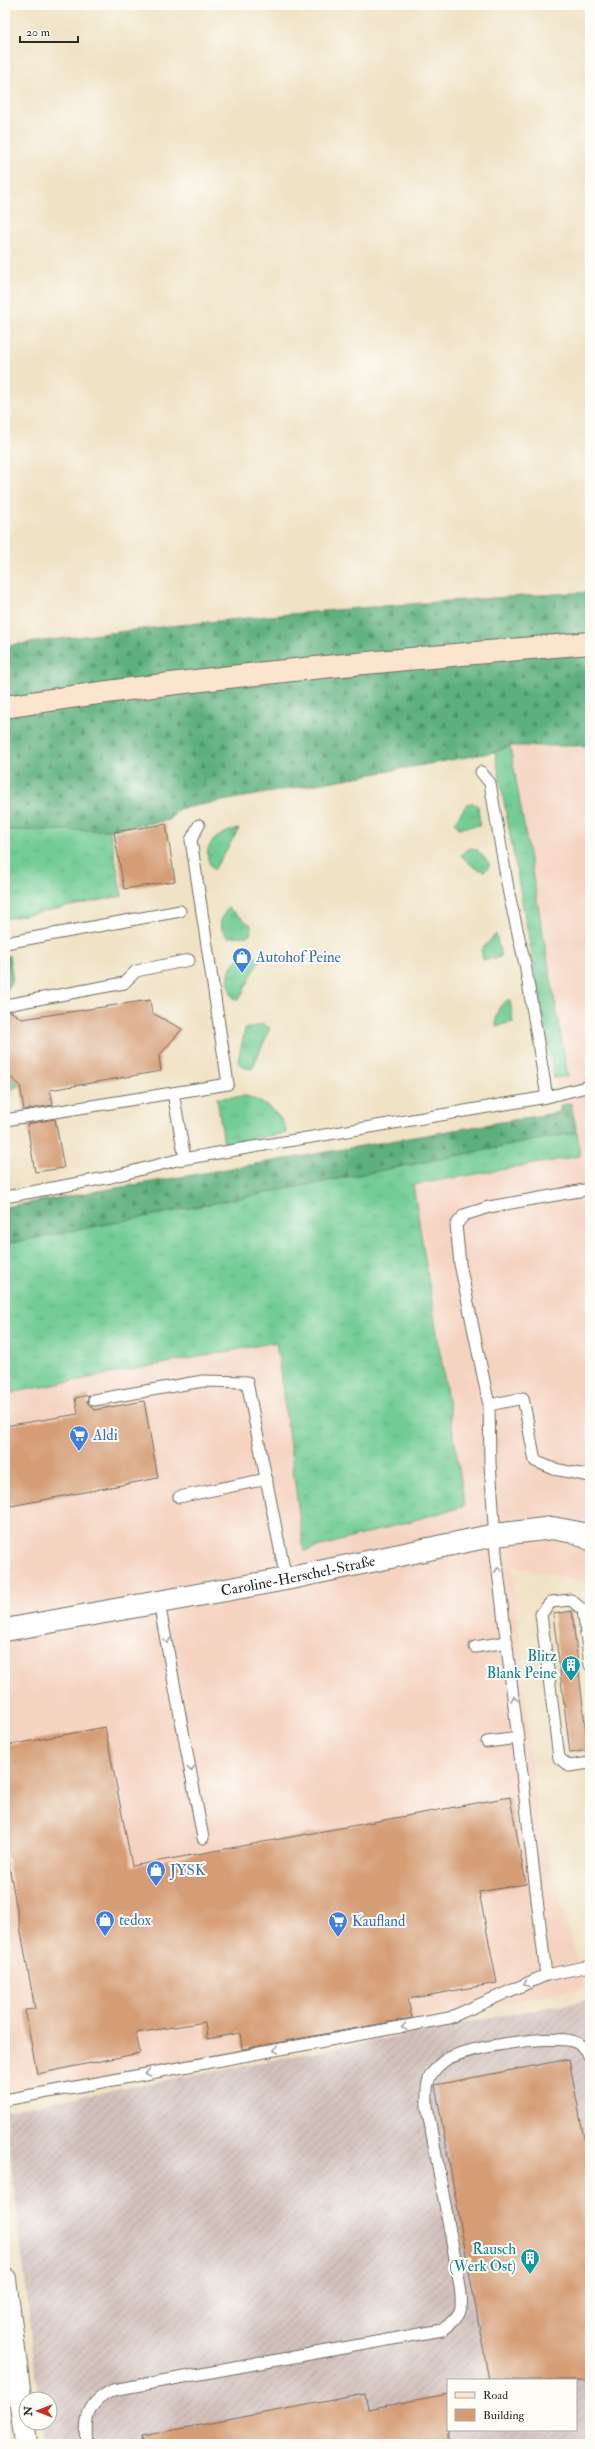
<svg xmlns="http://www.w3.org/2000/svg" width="595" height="2449" font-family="'IM FELL Double Pica',serif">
	<defs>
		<pattern id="industrial-furrows" width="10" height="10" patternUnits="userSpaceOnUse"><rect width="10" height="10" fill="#d1c0bc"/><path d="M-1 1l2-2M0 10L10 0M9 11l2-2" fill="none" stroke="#b4a5a2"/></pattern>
		<pattern id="grass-tufts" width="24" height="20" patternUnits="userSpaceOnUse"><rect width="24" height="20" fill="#72cc94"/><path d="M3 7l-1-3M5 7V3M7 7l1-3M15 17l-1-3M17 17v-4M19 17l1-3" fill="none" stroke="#63af80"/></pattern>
		<pattern id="forest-firs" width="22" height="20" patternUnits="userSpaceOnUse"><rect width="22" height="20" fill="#5db07e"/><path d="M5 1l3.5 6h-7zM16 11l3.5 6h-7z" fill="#4d8f67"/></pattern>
	</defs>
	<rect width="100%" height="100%" fill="#fdfcf7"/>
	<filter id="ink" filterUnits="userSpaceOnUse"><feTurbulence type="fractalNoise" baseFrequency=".025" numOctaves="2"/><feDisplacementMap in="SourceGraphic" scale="8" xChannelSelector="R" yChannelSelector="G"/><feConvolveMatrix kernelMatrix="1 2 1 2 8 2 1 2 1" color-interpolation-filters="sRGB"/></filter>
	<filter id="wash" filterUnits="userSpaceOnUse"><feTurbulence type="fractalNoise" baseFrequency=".012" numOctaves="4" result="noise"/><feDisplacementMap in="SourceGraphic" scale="16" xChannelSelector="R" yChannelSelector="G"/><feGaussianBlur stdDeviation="0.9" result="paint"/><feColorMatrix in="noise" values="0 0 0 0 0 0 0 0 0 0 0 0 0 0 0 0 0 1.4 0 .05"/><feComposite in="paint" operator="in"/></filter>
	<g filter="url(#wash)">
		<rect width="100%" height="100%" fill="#f0e2c5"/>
		<path fill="#f5d3c1" d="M510,746L590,748V1588L588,1583L512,1566L537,1817L585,1988L10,2094L5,2054V1394L276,1342L304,1551L465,1506L413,1185L580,1156L571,1104L561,1112L554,1078L568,1075Z"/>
		<path fill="url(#industrial-furrows)" fill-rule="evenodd" d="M590,1999V2444H45L42,2423H50V2399H39L5,2111ZM448,2380H576V2430H448Z"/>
		<path fill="url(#grass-tufts)" stroke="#4e7c60" d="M510,746L568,1076L554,1078L495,752Z
			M473,803L478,806L480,825L459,828L454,823L467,804Z
			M239,829L214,870C196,848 218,832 239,829Z
			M5,830H110L122,896L5,919Z
			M471,848L477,850L489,863V867L484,871C475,869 467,862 461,855L465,851Z
			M228,908L251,925V933L247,936L227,937L222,930L220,920Z
			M496,934L501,957L483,960L481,950Z
			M261,957L239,1000L234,999C228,991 225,968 236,961C242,957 254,958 261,957Z
			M510,999L513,1022L496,1026C495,1015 498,1004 510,999Z
			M262,1024L270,1028L252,1069L242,1067L238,1061L245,1029Z
			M5,1073L20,1085L5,1093Z
			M246,1096C262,1101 286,1116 286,1133L224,1144L217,1098Z
			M577,1132L580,1156L413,1185L465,1506L304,1551L276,1342L5,1394V1244Z"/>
		<path fill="url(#forest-firs)" stroke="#446e54" d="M590,592V746H510L495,752L178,809L170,820L110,830H5V646C199,620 395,603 590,592Z
			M5,954L9,956L13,980L7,990L5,989Z
			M571,1103L577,1132L5,1244V1207L560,1112V1105Z"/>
		<g id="blocks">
			<path fill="#d59d76" d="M166,824L175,881L124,889L114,832Z
				M150,1000L152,1013L182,1029L159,1056L161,1071L50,1090L53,1105L24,1110L20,1085L5,1073V1011H10L22,1019Z
				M55,1119L64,1168L35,1172L27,1124Z
				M89,1395L87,1402L94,1410L144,1401L158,1478L11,1506L5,1478V1426L78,1414L75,1398Z
				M572,1611L588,1750L570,1753L553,1614Z
				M105,1727L132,1866L510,1797L526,1884L479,1892L497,1983L408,1999L412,2018L242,2049L240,2033L207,2039L205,2022L136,2033L140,2053L37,2074L25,2010L35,2009L5,1844V1746Z
				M569,2059L590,2170V2380H489L435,2085Z
				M365,2394L368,2409L448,2394V2444H143L142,2436Z"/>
		</g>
	</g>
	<g filter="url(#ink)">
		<use href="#blocks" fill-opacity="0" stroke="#706b61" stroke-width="1"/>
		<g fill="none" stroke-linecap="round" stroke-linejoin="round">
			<defs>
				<path id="service" d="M481,772L490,783L509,894L525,964L547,1097
					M5,943L180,911
					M5,1004H11L124,983L136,971L189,960
					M173,1093L185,1159
					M5,1120L228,1084L191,840L199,825
					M5,1197L111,1177L177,1160L547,1097L590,1086
					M94,1400L203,1381L247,1382L286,1579
					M489,1405L523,1398L535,1461L554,1469L590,1476
					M179,1497L267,1479
					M159,1603L203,1838
					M475,1647L507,1642
					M590,1665L583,1610L571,1600L551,1602L541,1614L559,1758L569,1766L590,1763
					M487,1742L519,1738
					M546,1975L496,1554L490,1463L489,1405L460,1264L456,1225L464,1215L489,1207L590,1189
					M5,2100L449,2018L546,1975L590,1966
					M87,2444C84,2417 88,2402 113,2390L442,2330C465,2313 463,2307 459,2280L427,2107C427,2095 425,2082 433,2072C436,2068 440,2064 444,2061C464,2047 549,2035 572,2041C580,2043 587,2051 590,2057"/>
				<g id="tertiary">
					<path id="s1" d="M5,1630L286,1579L495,1535L552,1528L579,1533L590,1539"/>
					<path d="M5,2279L26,2444"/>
				</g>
				<path id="secondary" d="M5,707C199,676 394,660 590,643"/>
			</defs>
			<use href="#service" stroke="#706b61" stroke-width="13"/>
			<use href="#tertiary" stroke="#706b61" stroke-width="24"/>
			<use href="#secondary" stroke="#706b61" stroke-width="24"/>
			<use href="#service" stroke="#fff" stroke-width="11"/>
			<use href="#tertiary" stroke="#fff" stroke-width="22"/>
			<use href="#secondary" stroke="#fbe5cf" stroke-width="22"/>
		</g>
		<defs><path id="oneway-chevron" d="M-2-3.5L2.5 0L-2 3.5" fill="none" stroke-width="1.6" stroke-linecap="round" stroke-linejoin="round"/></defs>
		<g stroke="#a0a0a0">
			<use href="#oneway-chevron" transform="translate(498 1570) rotate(-97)"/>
			<use href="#oneway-chevron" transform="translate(167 1641) rotate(79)"/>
			<use href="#oneway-chevron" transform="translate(514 1699) rotate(-97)"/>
			<use href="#oneway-chevron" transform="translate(191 1769) rotate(80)"/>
			<use href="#oneway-chevron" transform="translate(526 1984) rotate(156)"/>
			<use href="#oneway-chevron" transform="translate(404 2027) rotate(170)"/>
			<use href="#oneway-chevron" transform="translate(276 2050) rotate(170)"/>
			<use href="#oneway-chevron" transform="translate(148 2073) rotate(170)"/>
		</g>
	</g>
	<defs>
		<symbol id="shop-pin" viewBox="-11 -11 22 30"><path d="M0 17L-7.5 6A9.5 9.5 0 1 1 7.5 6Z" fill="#3f7fe0" stroke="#fdfcf7"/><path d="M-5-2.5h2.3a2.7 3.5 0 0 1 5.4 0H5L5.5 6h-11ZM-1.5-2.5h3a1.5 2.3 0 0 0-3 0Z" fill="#fff"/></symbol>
		<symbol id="supermarket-pin" viewBox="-11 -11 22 30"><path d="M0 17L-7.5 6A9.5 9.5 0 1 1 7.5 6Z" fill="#3f7fe0" stroke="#fdfcf7"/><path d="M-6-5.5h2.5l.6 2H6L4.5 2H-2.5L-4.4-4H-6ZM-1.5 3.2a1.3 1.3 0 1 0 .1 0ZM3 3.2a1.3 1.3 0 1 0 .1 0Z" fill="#fff"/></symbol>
		<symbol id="building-pin" viewBox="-11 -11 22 30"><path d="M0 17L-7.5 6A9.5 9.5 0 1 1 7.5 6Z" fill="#0f9aa8" stroke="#fdfcf7"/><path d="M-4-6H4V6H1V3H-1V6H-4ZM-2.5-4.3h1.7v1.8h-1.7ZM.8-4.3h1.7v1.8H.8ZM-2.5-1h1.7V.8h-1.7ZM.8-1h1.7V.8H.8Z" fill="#fff"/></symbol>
	</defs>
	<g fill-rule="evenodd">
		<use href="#shop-pin" x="231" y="946" width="22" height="30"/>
		<use href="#supermarket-pin" x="68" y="1424" width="22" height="30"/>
		<use href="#building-pin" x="560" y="1654" width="22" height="30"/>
		<use href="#shop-pin" x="145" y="1859" width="22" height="30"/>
		<use href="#shop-pin" x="94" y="1909" width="22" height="30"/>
		<use href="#supermarket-pin" x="327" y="1910" width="22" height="30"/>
		<use href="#building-pin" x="519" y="2247" width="22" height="30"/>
	</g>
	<g text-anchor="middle" stroke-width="4" stroke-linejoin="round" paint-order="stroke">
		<g font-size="15" fill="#366cbe" stroke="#fdfcf7" text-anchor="start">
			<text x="256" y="962">Autohof Peine</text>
			<text x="93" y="1440">Aldi</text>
			<text x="170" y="1875">JYSK</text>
			<text x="119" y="1925">tedox</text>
			<text x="352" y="1926">Kaufland</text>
		</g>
		<g font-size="15" fill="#2b2b2b" stroke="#fdfcf7">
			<text dy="5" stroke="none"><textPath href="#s1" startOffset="298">Caroline-Herschel-Straße</textPath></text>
		</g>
		<g font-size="15" fill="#0d838f" stroke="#fdfcf7" text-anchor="end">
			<text x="557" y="1661">Blitz<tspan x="557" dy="17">Blank Peine</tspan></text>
			<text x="516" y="2254">Rausch<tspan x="516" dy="17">(Werk Ost)</tspan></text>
		</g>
	</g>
	<rect width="595" height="2449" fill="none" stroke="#fdfcf7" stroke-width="20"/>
	<rect x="447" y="2379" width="130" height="52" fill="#fdfcf7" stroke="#a9a8a5"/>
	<rect x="455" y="2392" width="20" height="6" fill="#fbe5cf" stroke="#a9a8a5"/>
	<text x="483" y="2399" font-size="12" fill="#2b2b2b">Road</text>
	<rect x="455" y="2409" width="20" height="12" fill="#d59d76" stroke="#a9a8a5"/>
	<text x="483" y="2419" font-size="12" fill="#2b2b2b">Building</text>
	<g transform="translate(38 2411) rotate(270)"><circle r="19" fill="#fdfcf7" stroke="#a9a8a5"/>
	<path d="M0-3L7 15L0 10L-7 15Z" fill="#c8321e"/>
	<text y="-6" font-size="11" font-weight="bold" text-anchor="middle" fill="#2b2b2b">N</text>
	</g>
	<path d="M20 36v6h58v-6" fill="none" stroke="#2b2b2b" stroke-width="2"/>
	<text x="26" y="36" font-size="12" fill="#2b2b2b" stroke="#fdfcf7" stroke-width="3" paint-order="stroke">20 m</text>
</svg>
